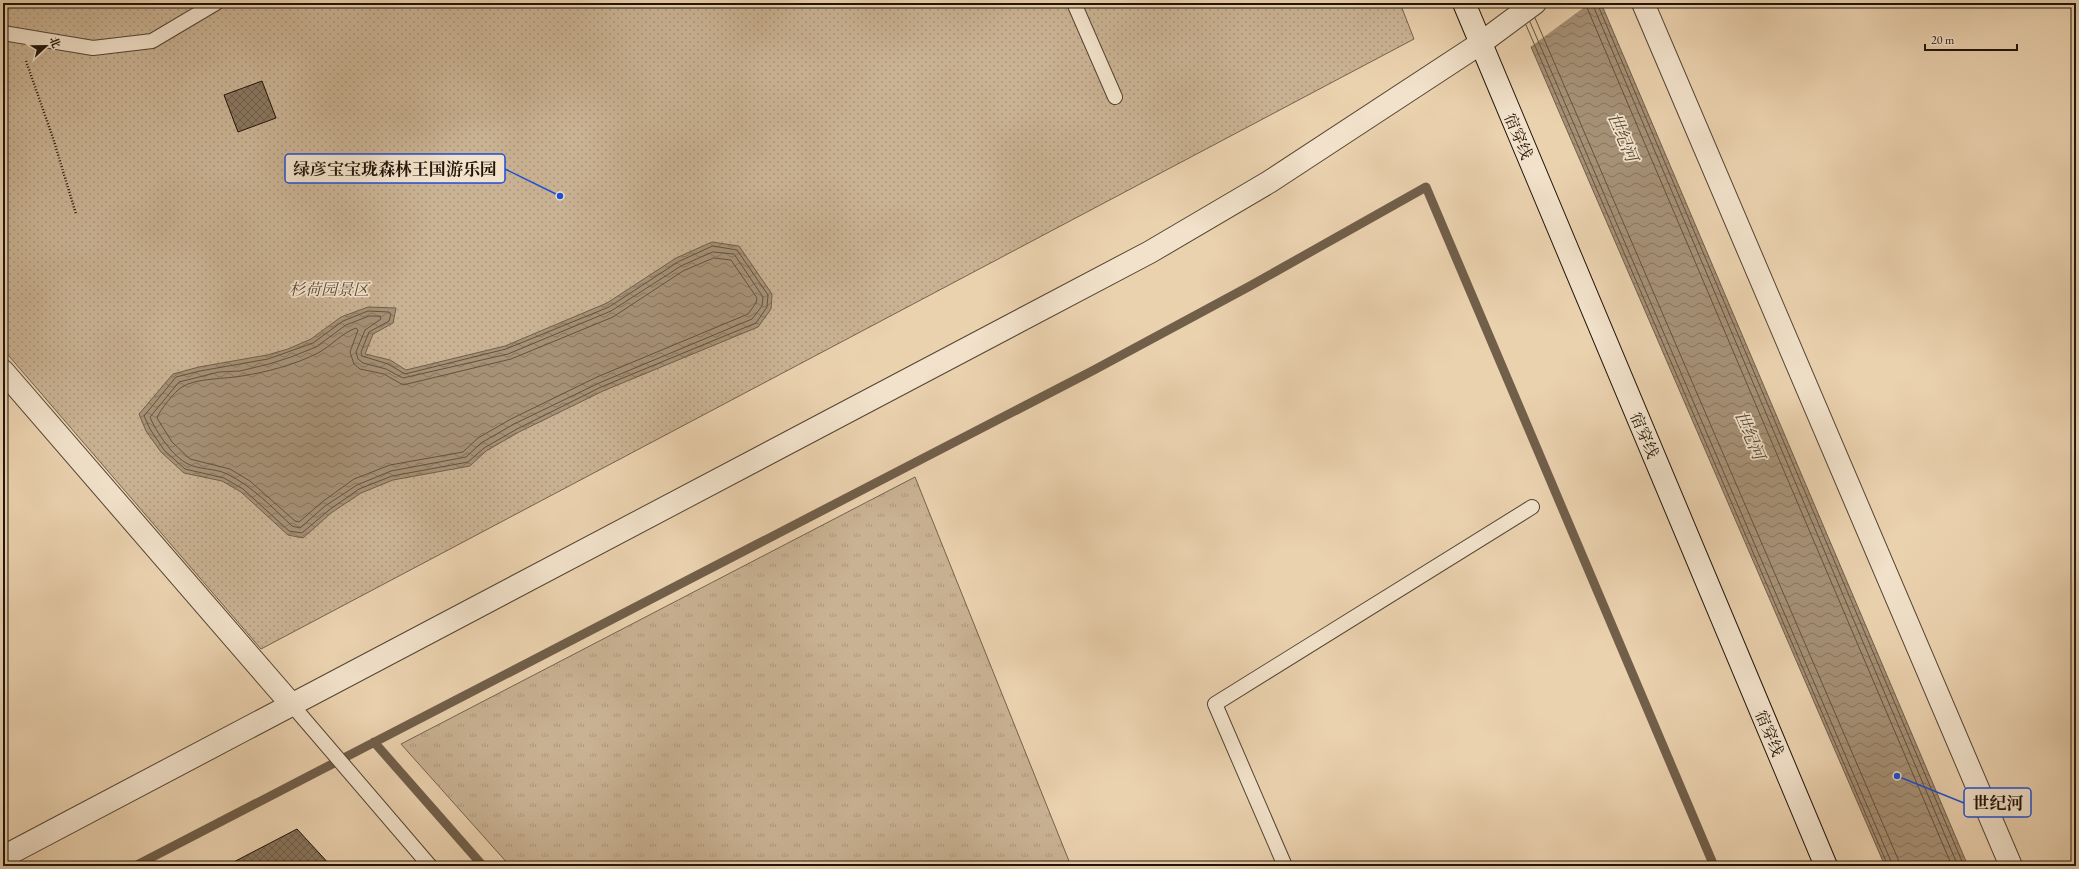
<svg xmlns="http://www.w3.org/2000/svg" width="2079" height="869" font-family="'EB Garamond','Noto Serif SC',serif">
	<defs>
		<pattern id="grass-tufts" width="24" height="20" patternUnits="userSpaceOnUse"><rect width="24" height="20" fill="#c9b293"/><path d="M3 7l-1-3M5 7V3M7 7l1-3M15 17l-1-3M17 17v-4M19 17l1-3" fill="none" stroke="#ac987d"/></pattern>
		<pattern id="park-dots" width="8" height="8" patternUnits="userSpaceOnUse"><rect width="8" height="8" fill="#c9b293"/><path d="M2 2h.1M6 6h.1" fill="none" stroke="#ac987d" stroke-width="1.8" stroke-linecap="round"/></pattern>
		<pattern id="water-waves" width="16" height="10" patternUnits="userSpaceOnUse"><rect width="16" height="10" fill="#a69176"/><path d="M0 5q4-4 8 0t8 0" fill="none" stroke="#87755f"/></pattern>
		<pattern id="building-cross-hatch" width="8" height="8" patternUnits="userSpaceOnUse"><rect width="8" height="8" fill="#8a775f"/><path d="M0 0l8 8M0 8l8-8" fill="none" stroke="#70604c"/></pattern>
	</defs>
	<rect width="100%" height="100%" fill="#ebd2af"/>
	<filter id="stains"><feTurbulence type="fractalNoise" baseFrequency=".005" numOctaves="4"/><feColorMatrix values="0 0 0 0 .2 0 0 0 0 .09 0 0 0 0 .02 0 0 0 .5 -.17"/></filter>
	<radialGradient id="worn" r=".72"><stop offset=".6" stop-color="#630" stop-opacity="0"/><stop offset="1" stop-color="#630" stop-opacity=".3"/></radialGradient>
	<path fill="url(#grass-tufts)" stroke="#75634e" d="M915,477L1071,866H510L401,744Z"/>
	<path fill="url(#park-dots)" stroke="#75634e" d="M3,3H1400L1414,39L261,649L3,349Z"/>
	<path fill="url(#water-waves)" stroke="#715f4a" d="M1512,3H1601L1968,866H1885Z
		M712,242L739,246L772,294L771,309L758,327L603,391L519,432L486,451L470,466L393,480L361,493L331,513L303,538L288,535L241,492L222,481L184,473L161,452L146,431L139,414L173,374L199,367L267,355L288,349L311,339L341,317L368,307L396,308L393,323L373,334L365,354L390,360L406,370L505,346L607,303L676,258Z"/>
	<path fill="#ebd2af" d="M1510,3H1590L1529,48Z"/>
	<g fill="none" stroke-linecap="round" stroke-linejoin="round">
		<path stroke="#64523f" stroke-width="1" d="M1586,3L1588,10L1952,866
			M1592,3L1958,866
			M1597,3L1964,866
			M1535,18L1898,859L1899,866
			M1530,22L1893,866
			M1526,25L1888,866
			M713,246L737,250L768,295L767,307L756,323L601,387L517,429L484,448L468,462L392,476L359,489L329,510L302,533L289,531L243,489L224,478L185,469L164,450L150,429L144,416L176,377L200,371L268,359L313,343L343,321L368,311L389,312L391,314L389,321L369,332L361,352L362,356L388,364L405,374L506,349L609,307L678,262Z
			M713,252L734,254L763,297L762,306L752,319L599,383L514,424L481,443L466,457L391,471L357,485L325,506L300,528L292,526C272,507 252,486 227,474C215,468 200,470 188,464C173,457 156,432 150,417L179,382L219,372L240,371L269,364L291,357L316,347L346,325L369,316H380L381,319L365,330L356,352L358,359L363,363L386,369L403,378L508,354L611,311L681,266Z
			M714,258L731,260L757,298L756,303L748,314L597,377L511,419L478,438L463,452L390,465L354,479L322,502L299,522L295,521L250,481L230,469L190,459L172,442L157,418C159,411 175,391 182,387C195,378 226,379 242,376C267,372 294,365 318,353C331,346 342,333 356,328L358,330L350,352L354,364L360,369L384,374L403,385L511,359L613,317L683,271Z"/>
		<path stroke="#715f4a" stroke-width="9" d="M374,742L483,866
			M135,866L1094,370L1250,286L1426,187L1714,866"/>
	</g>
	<path fill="url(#building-cross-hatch)" stroke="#211408" d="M262,81L276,118L238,132L224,95Z
		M297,829L331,866H226Z"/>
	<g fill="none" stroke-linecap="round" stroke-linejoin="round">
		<defs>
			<path id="lane" d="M1074,3L1115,97
				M3,33L93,48L152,41L216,3
				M292,705L430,866
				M1285,866L1215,704L1532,507"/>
			<path id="street" d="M1643,3L2011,866
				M3,371L292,705
				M3,857L1150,252L1269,182L1481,43L1535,3"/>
			<path id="secondary" d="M1464,3L1826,866"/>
		</defs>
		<use href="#lane" stroke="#544432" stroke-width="16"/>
		<use href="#street" stroke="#544432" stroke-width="24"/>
		<use href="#secondary" stroke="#211408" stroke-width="24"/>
		<path stroke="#211408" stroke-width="2.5" stroke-dasharray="1 2" stroke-linecap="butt" d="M26,61L53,138L76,214"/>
		<use href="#lane" stroke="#f2e2cb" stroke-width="14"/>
		<use href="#street" stroke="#f2e2cb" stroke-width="22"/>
		<use href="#secondary" stroke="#f2e2cb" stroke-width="22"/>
	</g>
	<g text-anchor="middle" stroke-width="3.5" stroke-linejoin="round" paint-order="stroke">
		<g font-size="16" fill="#211408" stroke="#f2e2cb">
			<text transform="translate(1519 136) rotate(67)" y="6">宿穿线</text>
			<text transform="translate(1645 435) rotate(67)" y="6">宿穿线</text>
			<text transform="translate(1770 733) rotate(67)" y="6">宿穿线</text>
		</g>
		<g font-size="16" font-style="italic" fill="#5c4b39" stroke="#f2e2cb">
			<text x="329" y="295">杉荷园景区</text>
		</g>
		<g font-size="17" font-style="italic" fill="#564634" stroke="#f2e2cb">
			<text transform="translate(1623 137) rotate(67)" y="6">世纪河</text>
			<text transform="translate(1750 435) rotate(67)" y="6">世纪河</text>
		</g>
	</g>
	<path fill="none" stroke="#1d4ed8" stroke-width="1.5" d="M560 196L505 169M1897 776L1964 803"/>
	<g fill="#1d4ed8" stroke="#f2e2cb" stroke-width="1.5">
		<circle cx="560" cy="196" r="4"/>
		<circle cx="1897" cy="776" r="4"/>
	</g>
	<g fill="#f2e2cb" stroke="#1d4ed8" stroke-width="1.5">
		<rect x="285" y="154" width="220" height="29" rx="4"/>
		<rect x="1964" y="788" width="67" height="29" rx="4"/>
	</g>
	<g font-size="17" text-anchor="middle" font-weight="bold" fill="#211408">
		<text x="395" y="175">绿彦宝宝珑森林王国游乐园</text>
		<text x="1998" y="809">世纪河</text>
	</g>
	<rect width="2079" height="869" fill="none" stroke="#ebd2af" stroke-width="16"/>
	<rect x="4" y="4" width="2071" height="861" fill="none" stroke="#211408" stroke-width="2"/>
	<rect x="8" y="8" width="2063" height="853" fill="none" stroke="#211408"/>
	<g transform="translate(46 46) rotate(68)" stroke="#f2e2cb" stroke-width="3" paint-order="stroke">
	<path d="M0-3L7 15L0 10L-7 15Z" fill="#211408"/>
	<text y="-6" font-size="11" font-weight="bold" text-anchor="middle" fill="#211408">北</text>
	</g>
	<path d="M1925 44v6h92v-6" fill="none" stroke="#211408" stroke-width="2"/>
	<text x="1931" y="44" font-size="12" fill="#211408" stroke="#f2e2cb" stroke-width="3" paint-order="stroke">20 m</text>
	<rect width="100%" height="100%" filter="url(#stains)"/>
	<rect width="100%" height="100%" fill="url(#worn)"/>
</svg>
